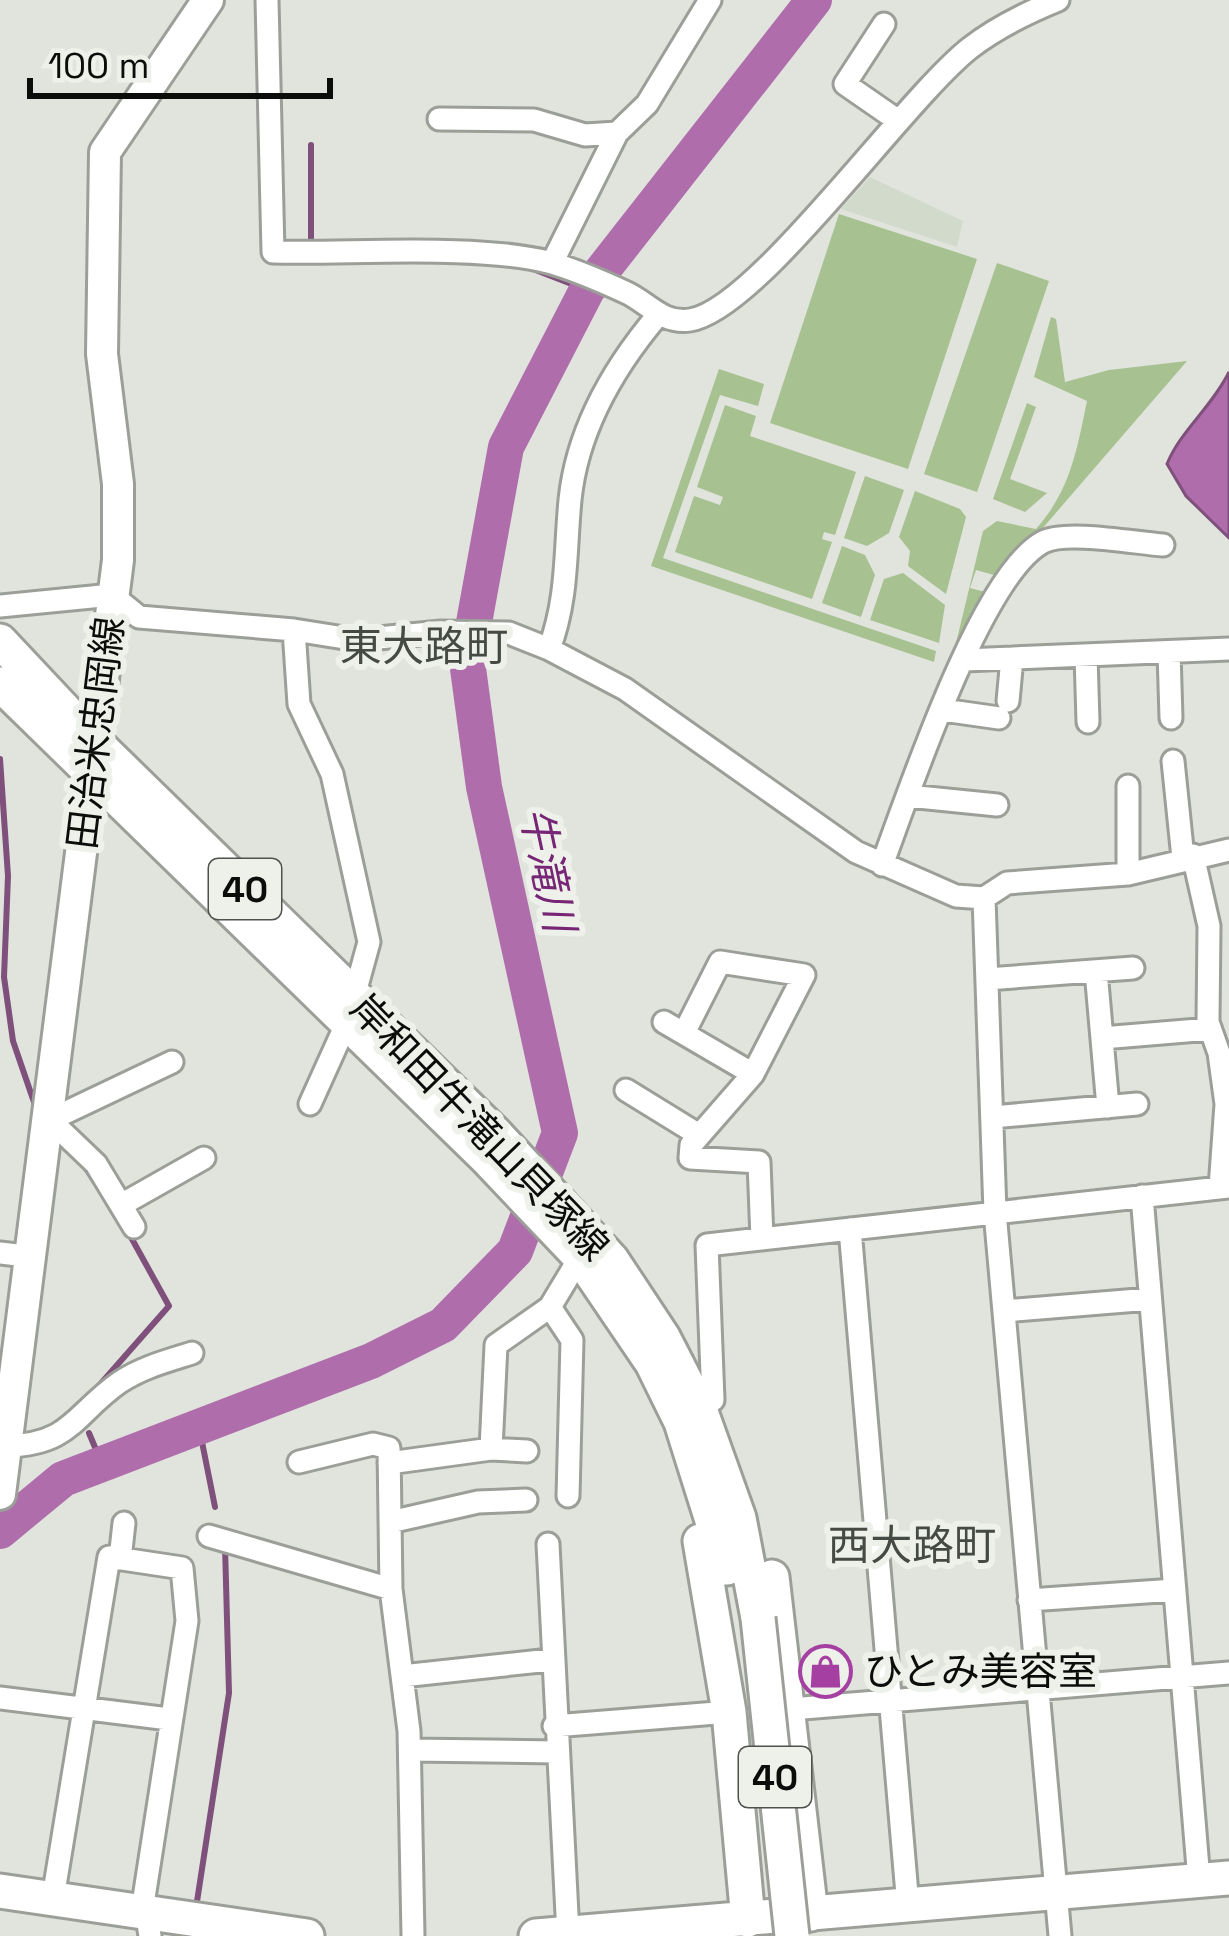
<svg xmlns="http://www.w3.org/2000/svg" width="1229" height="1936" font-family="'Space Grotesk','Noto Sans JP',sans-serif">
	<rect width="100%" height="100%" fill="#e0e4dd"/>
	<path fill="#d2dacc" d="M870,177L963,221L957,247L841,209Z"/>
	<path fill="#a7c190" d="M839,214L977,259L908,469L770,423Z
		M997,263L1049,281L977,492L924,474Z
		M1051,317L1056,319L1065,382L1109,370L1187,361L991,588L994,575L976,570L970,588L989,593L950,668L983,531L997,521L1036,529C1070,491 1077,450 1087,401L1034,377Z
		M719,369L764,384L758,406L720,395L663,558L936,651L934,662L651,566Z
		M1027,403L1036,407L1010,479L1047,493L1025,512L993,499Z
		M725,405L756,416L750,436L856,472L835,535L824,532L822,539L832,542L812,599L675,552L694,496L720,505L723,497L697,487Z
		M865,476L904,490L889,533L867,546L844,538Z
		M915,491L960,509L966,517L946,594L908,566L910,551L899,537Z
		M842,546L865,555L875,575L861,617L822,603Z
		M903,573L945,605L939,643L870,620L884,579Z"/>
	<path fill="#b06dac" stroke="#7e507b" stroke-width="3" d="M1229,372V538L1186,496L1167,464C1181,430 1212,407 1229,372Z"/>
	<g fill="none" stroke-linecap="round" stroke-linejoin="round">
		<path stroke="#7e507b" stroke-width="6" d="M311,242V145
			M533,269L587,290
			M0,759L8,876L4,977L13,1041L36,1108
			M84,1165L113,1210
			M96,1389L169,1306L127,1230
			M199,1427L215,1507
			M89,1433L102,1464
			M196,1908L229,1693L225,1546"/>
		<path stroke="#b06dac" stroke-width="36" d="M0,1531L63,1479L371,1361L443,1325L515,1251L560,1133L484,787L467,661L506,447L587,290L814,0"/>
		<defs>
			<path id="minor" d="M267,0L273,252C352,254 475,244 548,262C573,269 601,281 625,292C648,302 661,324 690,320C757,310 903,101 970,48C997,27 1026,13 1058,0
				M884,24L845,84L897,120
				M439,119L534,120L585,135L617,133L647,104L710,0
				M552,263L617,133
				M0,606L112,595L139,617L294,630L299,704L332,774L369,942L347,1022L310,1104
				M294,630L357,640L441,632L509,633L549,649L625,689L856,852L956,896L984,898L1007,883L1128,874L1229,850
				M549,649C568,599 565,552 570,500C577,431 614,367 658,315
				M1169,652L1171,718
				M1086,655L1088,722
				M965,660L1229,649
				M1008,701L1012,658
				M943,710L999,718
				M1173,761L1183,858
				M1128,786V874
				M908,796L997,805
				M1193,855L1209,926L1208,1022L1219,1053L1226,1104L1220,1188
				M882,865C908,795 981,575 1043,542C1066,530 1135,543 1163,545
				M984,898L995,1212L1060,1936
				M1096,971L1108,1107
				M987,979L1133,968
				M664,1022L753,1074
				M684,1033L720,962L804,975L753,1074L691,1145L690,1158L759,1162L762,1239
				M1102,1038L1210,1029
				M626,1090L699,1135
				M992,1117L1137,1104
				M1142,1196L1199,1880
				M121,1205L204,1158
				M134,1227L96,1164L50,1120L172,1062
				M850,1229L908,1906
				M0,1253L34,1257
				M550,1307L572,1340L568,1496
				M1004,1311L1150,1299
				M713,1400L707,1245L1229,1187
				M7,1446C72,1444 74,1414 120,1382C143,1367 167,1361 192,1353
				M491,1449L496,1345L550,1307L580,1257
				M299,1462L373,1444L389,1448L391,1589L409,1731L413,1936
				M389,1463L491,1449L527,1451
				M390,1522L478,1502L526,1500
				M209,1536L391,1589
				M548,1544L568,1934
				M120,1559L124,1523
				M1029,1600L1175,1590
				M402,1676L550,1660
				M0,1698L169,1719
				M791,1709L1229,1673
				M554,1726L729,1712
				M410,1750L556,1752
				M53,1898L109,1557L182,1568L187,1621L144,1898L150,1936"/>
			<path id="secondary" d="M0,1494L118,560V484L102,354L105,152L208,0"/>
			<path id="primary" d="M0,641L94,741L495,1133L612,1260L663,1337L700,1409L739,1518L758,1618
				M0,684L486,1158L580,1257L652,1363L681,1422L727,1568
				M700,1541L729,1712L748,1920
				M772,1577L811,1914
				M0,1891L307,1936
				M536,1936L1229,1878"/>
		</defs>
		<use href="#minor" stroke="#9b9f98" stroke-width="27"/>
		<use href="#secondary" stroke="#9b9f98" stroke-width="36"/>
		<use href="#primary" stroke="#9b9f98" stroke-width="39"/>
		<use href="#minor" stroke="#fff" stroke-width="21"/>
		<use href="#secondary" stroke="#fff" stroke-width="30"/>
		<use href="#primary" stroke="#fff" stroke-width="33"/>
		<defs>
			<path id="primary-bridge" d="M758,1618L792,1936"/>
		</defs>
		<use href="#primary-bridge" stroke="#9b9f98" stroke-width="39" stroke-linecap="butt"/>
		<use href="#primary-bridge" stroke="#fff" stroke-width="33"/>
	</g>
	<defs>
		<symbol id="shop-ring" viewBox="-11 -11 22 22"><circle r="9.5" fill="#edf1ea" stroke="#a63fa2" stroke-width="1.5"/><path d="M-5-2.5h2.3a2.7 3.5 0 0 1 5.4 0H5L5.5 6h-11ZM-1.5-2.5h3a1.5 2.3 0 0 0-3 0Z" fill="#a63fa2"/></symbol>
	</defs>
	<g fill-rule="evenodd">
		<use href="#shop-ring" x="796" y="1642" width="59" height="59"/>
	</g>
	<g text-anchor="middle" stroke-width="12" stroke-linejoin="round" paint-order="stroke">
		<g fill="#edf1ea" stroke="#4f514d" stroke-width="3">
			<rect x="209" y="859" width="72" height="60" rx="9"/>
			<rect x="739" y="1747" width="72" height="60" rx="9"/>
		</g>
		<g font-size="36" font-weight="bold" fill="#0b0d0a">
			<text x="245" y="902">40</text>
			<text x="775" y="1790">40</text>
		</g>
		<g font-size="39" fill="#0b0d0a" stroke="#edf1ea">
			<text transform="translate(95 733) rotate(-83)" y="14">田治米忠岡線</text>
			<text transform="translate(480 1127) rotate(46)" y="14">岸和田牛滝山貝塚線</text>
		</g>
		<g font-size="39" fill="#0b0d0a" stroke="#edf1ea" text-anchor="start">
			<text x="864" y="1685">ひとみ美容室</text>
		</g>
		<g font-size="42" fill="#464a44" stroke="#edf1ea">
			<text x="424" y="661">東大路町</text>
			<text x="912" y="1560">西大路町</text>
		</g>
		<g font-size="42" font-style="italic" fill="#772575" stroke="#edf1ea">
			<text transform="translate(548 869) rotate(78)" y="15">牛滝川</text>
		</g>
	</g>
	<path d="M30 78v18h300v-18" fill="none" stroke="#0b0d0a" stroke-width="6"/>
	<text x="48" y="78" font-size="36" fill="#0b0d0a" stroke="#edf1ea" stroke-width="9" paint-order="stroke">100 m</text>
</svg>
